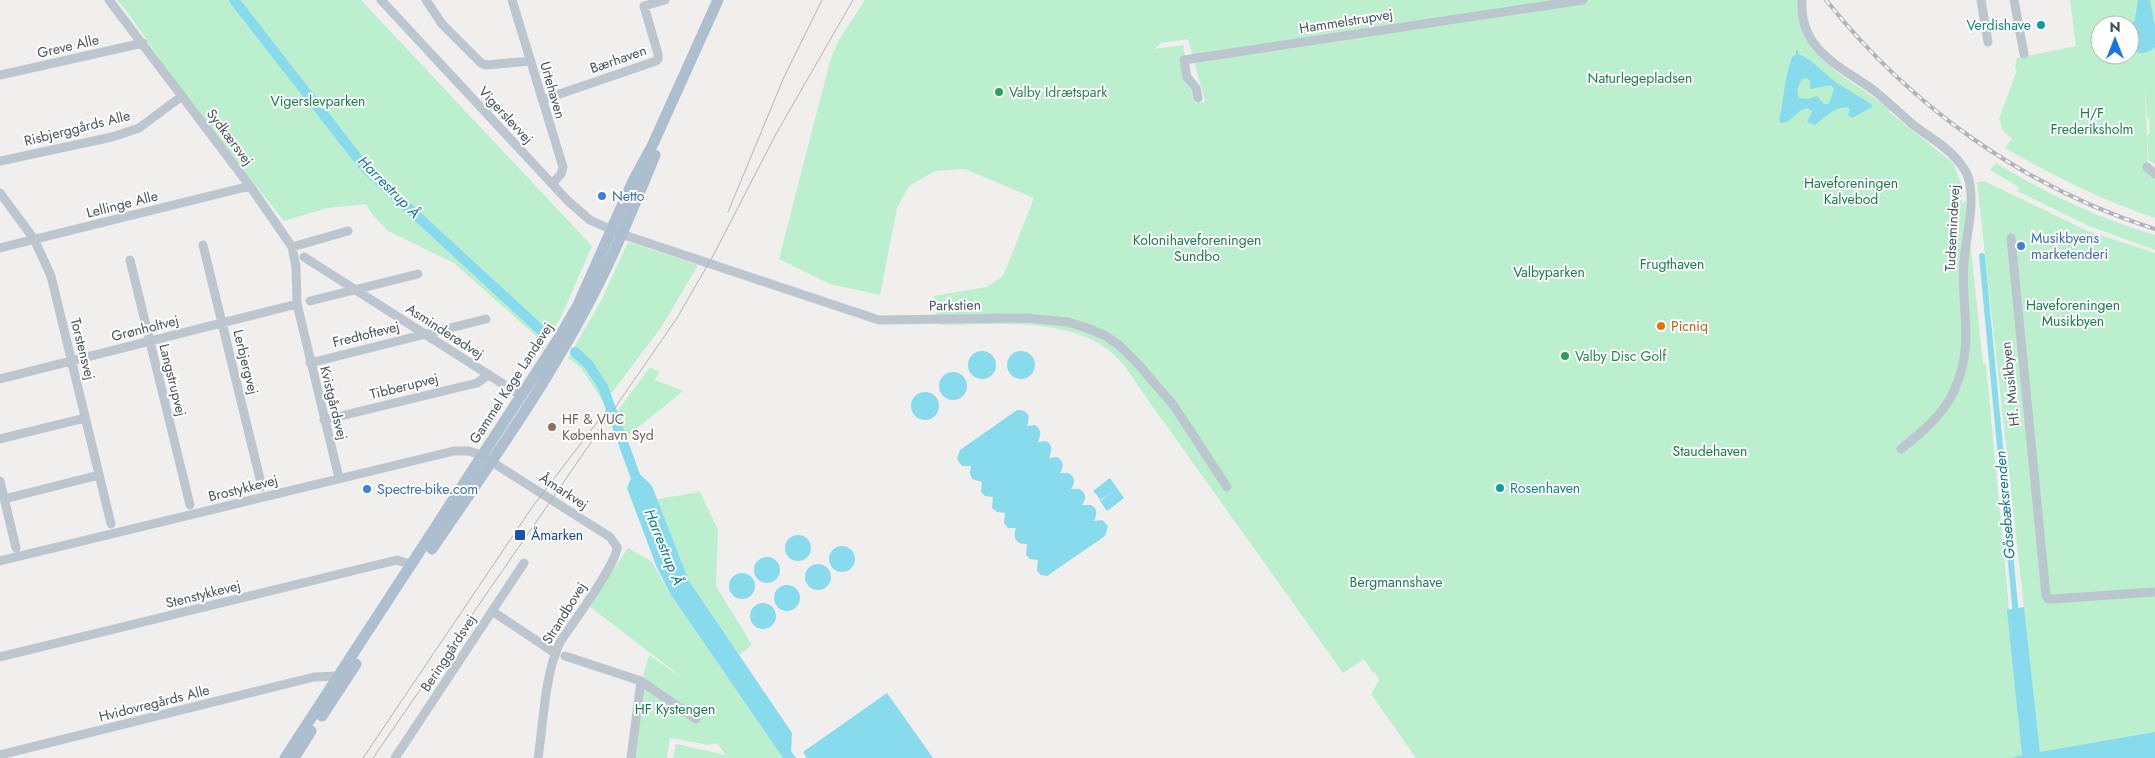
<svg xmlns="http://www.w3.org/2000/svg" width="2155" height="758" font-family="Jost,sans-serif">
	<rect width="100%" height="100%" fill="#f1eeee"/>
	<path fill="#bbefce" fill-rule="evenodd" d="M117,0H361L592,246L560,319L544,343L454,263L388,231L372,214L366,204L327,208L284,221L189,101L128,13Z
		M865,0H1797C1797,59 1851,78 1891,110L1888,111L1953,163L1961,183L1962,203L1966,201L1983,364H1986L2023,758H1416L1371,694L1379,680L1375,672L1373,673L1364,659L1343,673L1146,397C1135,382 1125,363 1111,352C1068,316 990,325 938,325L934,296L987,287L1000,278L1004,274L1034,198L965,169L935,171L909,186L897,208L880,295L830,284L779,259L830,61L838,41ZM1188,39L1205,101L1204,102L1195,103L1193,99L1183,45L1154,49L1161,43Z
		M2070,0H2155V164L2149,161L2147,136L2150,133L2149,119L2147,117L2145,87L2148,166L2155,171V218C2102,200 2053,176 2005,148L2011,140L2015,141L2003,131L1999,119L2017,70L2015,69L2017,58L2076,46ZM2100,25H2130V55H2100Z
		M1996,163C2045,193 2100,219 2155,235V250L2089,226L2017,191L2019,187L1990,170Z
		M1984,181L2088,231L2155,253V758L2055,750L2040,753L1977,182Z
		M628,242L698,265L662,326L604,403L581,368L568,358L602,299Z
		M650,367L659,372L655,380L683,391L626,437L616,413Z
		M700,492L718,530L716,586L752,645L739,655L689,581L657,499Z
		M628,548L651,561L671,595L783,758H673L676,744L726,755L717,743L709,745L670,738L667,758H635L646,679L643,676L649,655L687,681L589,606Z"/>
	<path fill="#88dbed" fill-rule="evenodd" d="M2138,0H2150L2155,26V47C2148,54 2139,55 2130,50V29L2135,19Z
		M1798,54C1814,60 1824,74 1837,83C1849,91 1861,97 1872,105V107L1852,118L1848,115L1850,110L1847,107C1833,108 1826,116 1815,125L1807,122L1812,111L1807,108C1796,110 1792,123 1781,123L1779,121C1784,100 1784,78 1792,57ZM1807,78L1810,81V89L1831,85L1834,89L1829,104H1824L1817,96L1808,99L1799,98C1796,90 1798,86 1802,79Z
		M968 365a14 14 0 1 1 28 0a14 14 0 1 1-28 0Z
		M1007 365a14 14 0 1 1 28 0a14 14 0 1 1-28 0Z
		M939 386a14 14 0 1 1 28 0a14 14 0 1 1-28 0Z
		M911 406a14 14 0 1 1 28 0a14 14 0 1 1-28 0Z
		M1017,410C1028,409 1031,417 1027,426L1035,425C1042,430 1041,435 1038,442L1046,441C1053,445 1052,451 1049,458L1057,457C1064,461 1064,467 1060,473H1068C1076,477 1075,483 1071,489H1079C1087,493 1086,499 1082,505H1091C1098,509 1097,514 1094,521L1102,520L1108,526L1105,536L1047,576L1041,575L1037,571L1038,560L1030,559L1026,555L1027,544C1017,545 1012,538 1016,528H1008L1004,523L1005,513L997,512L992,508L993,497L985,496L981,492L982,482L972,479L970,474L971,466H962L957,459L960,450Z
		M641,475L652,486L689,581L792,733L791,751L796,758H783L671,595L657,568L627,488L631,478Z
		M1110,478L1124,498L1107,511L1100,501L1114,491L1100,500L1097,495L1093,491Z
		M785 548a13 13 0 1 1 26 0a13 13 0 1 1-26 0Z
		M829 559a13 13 0 1 1 26 0a13 13 0 1 1-26 0Z
		M754 570a13 13 0 1 1 26 0a13 13 0 1 1-26 0Z
		M805 577a13 13 0 1 1 26 0a13 13 0 1 1-26 0Z
		M729 586a13 13 0 1 1 26 0a13 13 0 1 1-26 0Z
		M774 598a13 13 0 1 1 26 0a13 13 0 1 1-26 0Z
		M750 616a13 13 0 1 1 26 0a13 13 0 1 1-26 0Z
		M2024,607L2040,752L2155,732V758H2011L2022,755L2007,610Z
		M887,693L933,758H807L803,752Z"/>
	<g fill="none" stroke-linecap="round" stroke-linejoin="round">
		<path stroke="#88dbed" stroke-width="2" d="M1797,55V51"/>
		<path stroke="#88dbed" stroke-width="6" d="M1982,256L2016,616"/>
		<path stroke="#88dbed" stroke-width="10" d="M234,0L366,169L544,333
			M575,352L589,365L603,387L640,489"/>
		<path stroke="#bcc6ce" stroke-width="9" d="M109,0L250,186L292,247L296,267L297,304L339,478
			M381,0L568,201L590,220L621,234L879,320L1026,318L1068,322L1087,328L1106,336L1120,346L1139,365L1174,406L1227,487
			M426,0L442,24L481,63L486,65L531,61
			M512,0L563,167L561,174L552,184
			M1802,0C1799,49 1838,65 1872,89C1886,100 1899,112 1912,124C1927,136 1947,146 1959,162C1965,169 1969,176 1970,185C1974,210 1966,236 1964,261C1960,309 1976,342 1954,391C1943,415 1921,433 1901,449
			M1981,0L1988,42
			M2014,0L2024,54
			M0,75L143,43
			M1198,98L1196,88L1187,77L1184,60L1583,0
			M542,100L656,61L658,59V54L644,6L665,0
			M0,161L112,137L139,128L182,96
			M2147,167L2155,174
			M0,193L34,239L51,276L111,524
			M2011,238L2046,595L2048,599H2052L2155,592
			M203,245L262,487
			M292,247L348,231
			M0,248L250,186
			M304,257L522,396
			M130,260L190,505
			M310,301L418,274
			M310,363L486,319
			M0,379L297,304
			M324,420L477,383L488,375
			M0,439L85,418
			M0,481L16,548
			M4,499L99,475
			M0,561L454,451H469L481,455L610,537L617,547C617,564 572,624 560,642C544,677 544,720 538,758
			M492,611L555,653
			M565,656L641,681L696,719
			M0,657L397,560L412,565
			M0,755L314,677L338,676
			M395,758L524,563
			M631,758L641,681"/>
		<path stroke="#adbfce" stroke-width="11" d="M432,549C490,464 551,378 597,287C619,244 637,199 655,155
			M322,716L356,664
			M285,758L560,336L578,305L633,181L653,144L718,0
			M294,758L311,731"/>
		<path stroke="#b0b4b9" stroke-width="1" d="M728,212L784,77L822,0
			M363,758L533,506L608,408
			M373,758L677,318L714,254L776,134L853,0"/>
		<defs>
			<path id="rail" d="M1826,0C1911,107 2025,188 2155,229"/>
		</defs>
		<use href="#rail" stroke="#b0b4b9" stroke-width="4"/>
		<use href="#rail" stroke="#fff" stroke-width="2" stroke-dasharray="5.5" stroke-linecap="butt"/>
	</g>
	<g fill="#0f9aa8" stroke="#fff" stroke-width="2">
		<circle cx="2041" cy="25" r="5"/>
		<circle cx="1500" cy="488" r="5"/>
	</g>
	<g fill="#2e9e5b" stroke="#fff" stroke-width="2">
		<circle cx="999" cy="92" r="5"/>
		<circle cx="1565" cy="356" r="5"/>
	</g>
	<g fill="#3f7fe0" stroke="#fff" stroke-width="2">
		<circle cx="602" cy="196" r="5"/>
		<circle cx="2021" cy="246" r="5"/>
		<circle cx="367" cy="489" r="5"/>
	</g>
	<circle fill="#e8710a" stroke="#fff" stroke-width="2" cx="1661" cy="326" r="5"/>
	<circle fill="#8d6e63" stroke="#fff" stroke-width="2" cx="552" cy="427" r="5"/>
	<rect fill="#1a4fb4" stroke="#fff" stroke-width="2" x="514" y="529" width="12" height="12" rx="2.5"/>
	<g text-anchor="middle" stroke-width="4" stroke-linejoin="round" paint-order="stroke">
		<g font-size="14" fill="#46525c" stroke="#fff">
			<text transform="translate(1346 21) rotate(-9)" y="5">Hammelstrupvej</text>
			<text transform="translate(68 46) rotate(-13)" y="5">Greve Alle</text>
			<text transform="translate(618 59) rotate(-19)" y="5">Bærhaven</text>
			<text transform="translate(553 90) rotate(74)" y="5">Urtehaven</text>
			<text transform="translate(506 115) rotate(47)" y="5">Vigerslevvej</text>
			<text transform="translate(77 128) rotate(-14)" y="5">Risbjerggårds Alle</text>
			<text transform="translate(230 137) rotate(53)" y="5">Sydkærsvej</text>
			<text transform="translate(122 204) rotate(-14)" y="5">Lellinge Alle</text>
			<text transform="translate(1952 228) rotate(-87)" y="5">Tudsemindevej</text>
			<text transform="translate(955 305) rotate(-1)" y="5">Parkstien</text>
			<text transform="translate(145 328) rotate(-14)" y="5">Grønholtvej</text>
			<text transform="translate(445 331) rotate(33)" y="5">Asminderødvej</text>
			<text transform="translate(366 334) rotate(-14)" y="5">Fredtoftevej</text>
			<text transform="translate(83 349) rotate(76)" y="5">Torstensvej</text>
			<text transform="translate(246 362) rotate(76)" y="5">Lerbjergvej</text>
			<text transform="translate(173 380) rotate(76)" y="5">Langstrupvej</text>
			<text transform="translate(511 383) rotate(-57)" y="5">Gammel Køge Landevej</text>
			<text transform="translate(2010 384) rotate(-96)" y="5">Hf. Musikbyen</text>
			<text transform="translate(404 386) rotate(-14)" y="5">Tibberupvej</text>
			<text transform="translate(334 403) rotate(76)" y="5">Kvistgårdsvej</text>
			<text transform="translate(243 488) rotate(-14)" y="5">Brostykkevej</text>
			<text transform="translate(564 491) rotate(33)" y="5">Åmarkvej</text>
			<text transform="translate(203 594) rotate(-14)" y="5">Stenstykkevej</text>
			<text transform="translate(564 613) rotate(-58)" y="5">Strandbovej</text>
			<text transform="translate(448 653) rotate(-57)" y="5">Beringgårdsvej</text>
			<text transform="translate(154 703) rotate(-14)" y="5">Hvidovregårds Alle</text>
		</g>
		<g font-size="14" fill="#0d838f" stroke="#fff" text-anchor="end">
			<text x="2031" y="30">Verdishave</text>
			<text x="1510" y="493" text-anchor="start">Rosenhaven</text>
		</g>
		<g font-size="14" fill="#157f47" stroke="#fff">
			<text x="1640" y="83">Naturlegepladsen</text>
			<text x="318" y="106">Vigerslevparken</text>
			<text x="2092" y="118">H/F<tspan x="2092" dy="16">Frederiksholm</tspan></text>
			<text x="1851" y="188">Haveforeningen<tspan x="1851" dy="16">Kalvebod</tspan></text>
			<text x="1197" y="245">Kolonihaveforeningen<tspan x="1197" dy="16">Sundbo</tspan></text>
			<text x="1672" y="269">Frugthaven</text>
			<text x="1549" y="277">Valbyparken</text>
			<text x="2073" y="310">Haveforeningen<tspan x="2073" dy="16">Musikbyen</tspan></text>
			<text x="1710" y="456">Staudehaven</text>
			<text x="1396" y="587">Bergmannshave</text>
			<text x="675" y="714">HF Kystengen</text>
		</g>
		<g font-size="14" fill="#27864d" stroke="#fff" text-anchor="start">
			<text x="1009" y="97">Valby Idrætspark</text>
			<text x="1575" y="361">Valby Disc Golf</text>
		</g>
		<g font-size="14" fill="#366cbe" stroke="#fff" text-anchor="start">
			<text x="612" y="201">Netto</text>
			<text x="2031" y="243">Musikbyens<tspan x="2031" dy="16">marketenderi</tspan></text>
			<text x="377" y="494">Spectre-bike.com</text>
		</g>
		<g font-size="14" fill="#c56008" stroke="#fff" text-anchor="start">
			<text x="1671" y="331">Picniq</text>
		</g>
		<g font-size="14" fill="#785e54" stroke="#fff" text-anchor="start">
			<text x="562" y="424">HF &amp; VUC<tspan x="562" dy="16">København Syd</tspan></text>
		</g>
		<g font-size="14" fill="#164399" stroke="#fff" text-anchor="start">
			<text x="531" y="540">Åmarken</text>
		</g>
		<g font-size="15" font-style="italic" fill="#0b7b94" stroke="#fff">
			<text transform="translate(389 187) rotate(45)" y="5">Harrestrup Å</text>
			<text transform="translate(2005 505) rotate(-95)" y="5">Gåsebæksrenden</text>
			<text transform="translate(664 547) rotate(68)" y="5">Harrestrup Å</text>
		</g>
	</g>
	<g transform="translate(2115 40)"><circle r="24" fill="#ffffff" stroke="#b5babe"/>
	<path d="M0-4L9 19L0 12L-9 19Z" fill="#1676e3"/>
	<text y="-8" font-size="14" font-weight="bold" text-anchor="middle" fill="#46525c">N</text>
	</g>
</svg>
